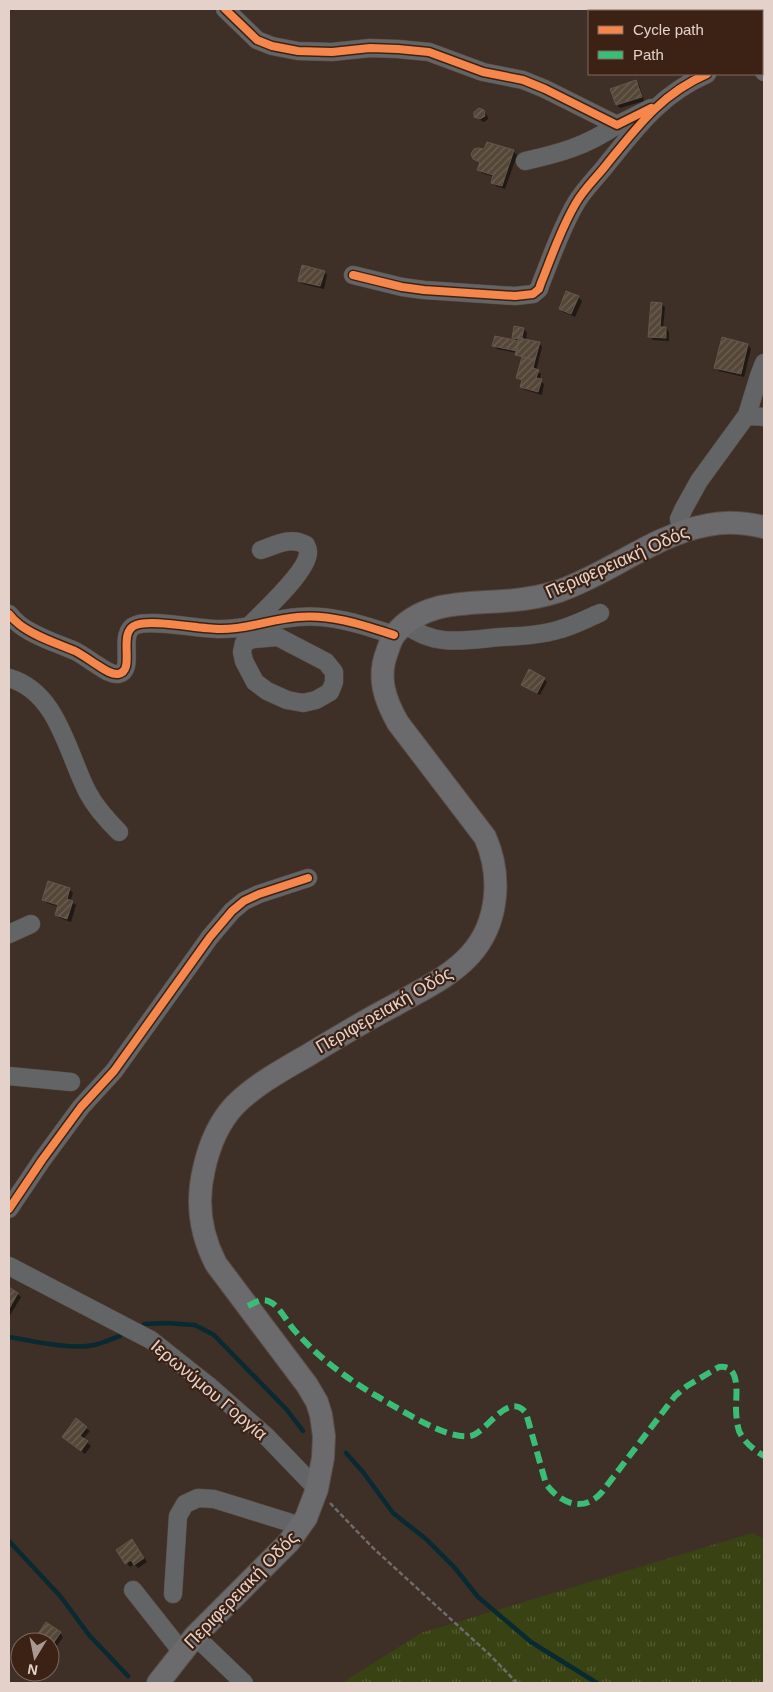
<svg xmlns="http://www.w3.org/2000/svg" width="773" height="1692" font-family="Helvetica,sans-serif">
	<defs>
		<pattern id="park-tufts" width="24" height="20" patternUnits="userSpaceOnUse" patternTransform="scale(1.25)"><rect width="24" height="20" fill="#394213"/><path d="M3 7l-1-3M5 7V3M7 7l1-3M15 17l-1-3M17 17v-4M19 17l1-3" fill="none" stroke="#565c34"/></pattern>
		<pattern id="building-hatch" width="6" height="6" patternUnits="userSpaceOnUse" patternTransform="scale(1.25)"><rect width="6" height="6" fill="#554738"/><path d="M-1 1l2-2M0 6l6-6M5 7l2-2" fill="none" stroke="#6d6153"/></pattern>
	</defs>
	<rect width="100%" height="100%" fill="#3e2f27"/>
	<path fill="url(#park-tufts)" d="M752,1533L764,1539V1683H342L421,1633Z"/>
	<path fill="#0007" d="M636,82L639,85L644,101L620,108L617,105L612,89Z
		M483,111L487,115L488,119L484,122L475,117Z
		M485,150L513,151L517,155L505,189L496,186L492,182L494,177L482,173L479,170L481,163L474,158Z
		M324,272L327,275L324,289L303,284L299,280Z
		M578,297L582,301L575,317L563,312L560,309Z
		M661,304L665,307L663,328H666L669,332V341L653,340L650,336Z
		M524,329L527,333L526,340L539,343L542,347L536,371L541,374L540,380L544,384L542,395L525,390L521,387L523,382L518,378L523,359L517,355V353L497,349L494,345L518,342L513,337Z
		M722,339L748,345L751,349L744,377L719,371L715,367Z
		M544,679L547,682L540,695L522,684Z
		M69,889L73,893L70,901L76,905L71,922L60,918L56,915L59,907L47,903L43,900Z
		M9,1288L21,1297L9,1317Z
		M86,1428L90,1431L83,1439L91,1446L85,1454L67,1440Z
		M135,1544L147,1562L138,1568L134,1564L130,1567L118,1550Z
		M60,1633L63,1637L54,1650L50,1647V1642H42Z"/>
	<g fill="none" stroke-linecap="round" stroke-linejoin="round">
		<path stroke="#0a2a31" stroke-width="4.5" d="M144,1324L166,1323L195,1325L214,1335L287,1410L303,1431
			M9,1337C32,1341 72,1350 94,1345C103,1343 111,1339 120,1336
			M346,1453L363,1472L393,1513L426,1539L455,1568L478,1597L531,1642L597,1683
			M9,1541L61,1597L89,1635L128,1676"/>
	</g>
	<path fill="url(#building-hatch)" stroke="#635850" d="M636,80L642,97L616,105L610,89Z
		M479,108L484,110L485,116L480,119L474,117V112Z
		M487,142L514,150L502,186L491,183L493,175L477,170L480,162L473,159L471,154L474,149L478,148L484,149Z
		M302,265L325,271L320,286L298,281Z
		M566,291L579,296L571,314L559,309Z
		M651,302L662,303L660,327H666V338L648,337Z
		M514,326L524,328L522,338L519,337V339L512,338Z
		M495,336L519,341L517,351L492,346Z
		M722,337L748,344L741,374L714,368Z
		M519,338L540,342L535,360L515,355Z
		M522,357L535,360L533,368L539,370L536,378L542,379L538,392L520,387L522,380L516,378Z
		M529,669L545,678L537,693L521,685Z
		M48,881L70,888L67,899L73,901L67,919L55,915L58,905L42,900Z
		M9,1287L18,1293L9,1309Z
		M76,1418L87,1427L80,1436L88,1441L81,1451L62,1437Z
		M132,1539L144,1558L134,1565L131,1560L125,1564L116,1550Z
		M46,1622L61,1632L50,1648V1642H42L35,1638Z"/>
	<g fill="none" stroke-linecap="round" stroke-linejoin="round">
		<defs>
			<path id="minor" d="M225,9L257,40L272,46L298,51L332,52L370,48L398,49L429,52L483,72L523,80L545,89L617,125L651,108
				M763,56L764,72
				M525,161C561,153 586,146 617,125
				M353,275L402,287L424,290L515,296L533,294L539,289L541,283C552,256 561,228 576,203C584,189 597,177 607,164C637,127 661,94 707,74
				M747,415L764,417
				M682,532L679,519L684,508L699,481L747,415L759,376L764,363
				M9,614C12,618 16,622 20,625C36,637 56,643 75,651C81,654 88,659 94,663C101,667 110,675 118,674C137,671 116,632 136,625C153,619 198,629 219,629C246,630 271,619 298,617C331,614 363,625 394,635
				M405,624C435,648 466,640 501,637C521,636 542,635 561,629C575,625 588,618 600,613
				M250,625C263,612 309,570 308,552C308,550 307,547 306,545C291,536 276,545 261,550
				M278,637L326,662L334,672V682L330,692L316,700L303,703L287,700L267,691L255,682L244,661L242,652L244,643L253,639Z
				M9,678C58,692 67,753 88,793C96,808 107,820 119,832
				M9,934L31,924
				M9,1076L71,1082
				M9,1209L42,1160L81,1107L114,1071L210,937L232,911L244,901L259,894L308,878
				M9,1266L151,1340L209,1386L267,1437L317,1489
				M133,1590L182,1652
				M173,1594L178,1516L185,1504L198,1498L214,1499L301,1526
				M195,1636L244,1683"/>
			<path id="major" d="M158,1683L195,1636L289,1542L306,1518L317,1489L323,1458L324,1436L321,1415L317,1402L307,1385L216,1264C201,1235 196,1202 204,1169C209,1146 219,1122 235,1105C256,1084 284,1069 310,1054C338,1037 366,1020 395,1005C421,990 450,977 470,955C499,923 502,875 485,837L398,723C385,700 377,678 387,652C389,646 391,639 395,634C422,601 464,604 503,601C522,600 541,597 559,591C611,573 653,535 708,525C725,521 747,523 764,527"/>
		</defs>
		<use href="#minor" stroke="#5a4d46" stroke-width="19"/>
		<use href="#major" stroke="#5a4d46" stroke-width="24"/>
		<path stroke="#6f6c6c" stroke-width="2.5" stroke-dasharray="5 2.5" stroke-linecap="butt" d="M330,1503L372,1547L490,1655L517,1683"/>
		<use href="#minor" stroke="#626465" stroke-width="18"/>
		<use href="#major" stroke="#6b6b6d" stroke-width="22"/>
		<path stroke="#3abd76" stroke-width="6" stroke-dasharray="12 6" stroke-linecap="butt" d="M248,1306C256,1302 263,1297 272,1303C282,1310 288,1324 296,1332C318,1357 345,1377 373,1394C395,1406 445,1440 470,1436C487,1433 508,1390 526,1413L546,1484C561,1504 584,1513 602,1492L675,1396L687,1386L719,1367C741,1364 736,1395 736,1408C736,1415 737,1424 739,1431C744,1442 754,1450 764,1456"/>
		<defs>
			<path id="cycleway" d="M225,9L257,40L272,46L298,51L332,52L370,48L398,49L429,52L483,72L523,80L545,89L617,125L651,108
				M353,275L402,287L424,290L515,296L533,294L539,289L541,283C552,256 561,228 576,203C584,189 597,177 607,164C637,127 661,94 707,74
				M9,614C12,618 16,622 20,625C36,637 56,643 75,651C81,654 88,659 94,663C101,667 110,675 118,674C137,671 116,632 136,625C153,619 198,629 219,629C246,630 271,619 298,617C331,614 363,625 394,635
				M9,1209L42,1160L81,1107L114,1071L210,937L232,911L244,901L259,894L308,878"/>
		</defs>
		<use href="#cycleway" stroke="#3c2215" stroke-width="11"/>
		<use href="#cycleway" stroke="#f5874c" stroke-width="8"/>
	</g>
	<g text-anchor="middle" stroke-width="4.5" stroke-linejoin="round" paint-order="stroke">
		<g font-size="18" fill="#e4d2ca" stroke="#3c2215">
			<text transform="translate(617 562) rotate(-24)" y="6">Περιφερειακή Οδός</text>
			<text transform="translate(384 1010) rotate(-30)" y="6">Περιφερειακή Οδός</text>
			<text transform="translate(209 1390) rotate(40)" y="6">Ιερωνύμου Γοργία</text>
			<text transform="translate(241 1590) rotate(-46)" y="6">Περιφερειακή Οδός</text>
		</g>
	</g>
	<rect width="773" height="1692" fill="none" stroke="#e4d2ca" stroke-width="20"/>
	<rect x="588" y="10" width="175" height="65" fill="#3c2215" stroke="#7f685d"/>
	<rect x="598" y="26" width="25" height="8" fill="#f5874c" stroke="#7f685d"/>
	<text x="633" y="35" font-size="15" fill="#e4d2ca">Cycle path</text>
	<rect x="598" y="51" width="25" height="8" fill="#3abd76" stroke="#7f685d"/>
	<text x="633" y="60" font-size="15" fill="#e4d2ca">Path</text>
	<g transform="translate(35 1657) rotate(190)"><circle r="24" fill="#3c2215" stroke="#7f685d"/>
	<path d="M0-4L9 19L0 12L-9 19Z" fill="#aa9991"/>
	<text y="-8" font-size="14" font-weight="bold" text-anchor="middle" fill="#e4d2ca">N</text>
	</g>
</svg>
